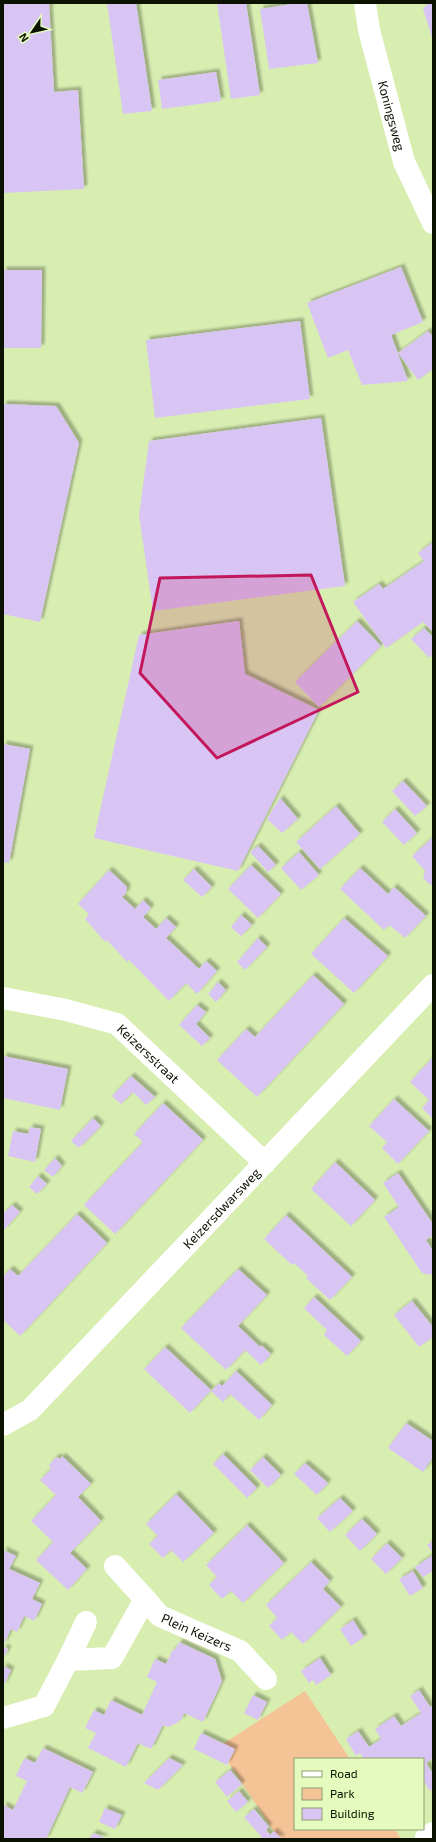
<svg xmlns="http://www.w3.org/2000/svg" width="436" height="1842" font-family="'Exo 2',sans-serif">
	<defs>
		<filter id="shadow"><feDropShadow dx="3.5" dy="-3.5" stdDeviation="1" flood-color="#0004"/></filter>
	</defs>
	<rect width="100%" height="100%" fill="#d8eeb1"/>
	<path fill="#f5c496" d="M305,1691L350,1759H295V1829H395L401,1839H279L218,1747Z"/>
	<path fill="#d9c5f4" filter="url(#shadow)" d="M3,3H49L54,92L78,90L84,189L3,193Z
		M107,3H136L152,111L123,114Z
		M217,3H246L260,95L231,99Z
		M298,3H307L318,63L269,69L260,9Z
		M428,3H433V41L423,9Z
		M216,72L221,101L162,109L158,80Z
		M401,267L423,322L391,335L408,381L362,385L348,350L328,358L307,303Z
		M3,270H42L41,348H3Z
		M300,321L310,399L155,418L146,340Z
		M428,331L433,337V369L418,380L398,353Z
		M3,404L56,406L79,443L40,622L3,614Z
		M321,418L345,586L153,611L139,515L149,441Z
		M433,542V632L423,622L386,648L353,602L379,584L383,589L424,561L418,553Z
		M239,621L245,674L319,710L238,871L94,838L139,635Z
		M357,621L381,646L319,707L295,682Z
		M424,628L433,637V654L429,658L411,639Z
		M3,744L30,749L9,863L3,862Z
		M403,781L427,806L415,816L392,791Z
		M280,798L298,819L282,833L267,819Z
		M336,806L360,834L320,869L296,842Z
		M395,809L417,833L404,845L382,822Z
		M433,837V884L430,885L423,878L425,871L412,856Z
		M258,846L276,865L268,872L250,852Z
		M299,852L319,875L301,890L281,868Z
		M251,865L281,894L258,918L228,889Z
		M360,868L388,894L394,887L426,916L405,938L389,925L384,930L340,889Z
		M194,869L212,887L202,897L183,880Z
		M109,870L127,887L126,893L122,897L135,909L143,900L151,908L143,917L156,929L166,918L176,927L166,938L199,969L206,961L217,971L197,994L186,983L169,1001L129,960L127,962L107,940L105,942L85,919L89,914L78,904Z
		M241,915L252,925L241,936L231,927Z
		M344,918L388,956L354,993L311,954Z
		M258,938L267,947L245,970L237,962Z
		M313,975L344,1004L257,1097L217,1060L246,1029L255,1037Z
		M218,982L226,990L216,1002L208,994Z
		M197,1005L206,1012L196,1024L210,1038L202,1046L179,1025Z
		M3,1056L68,1069L60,1110L3,1098Z
		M433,1057V1119L422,1108L429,1100L410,1082Z
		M131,1076L155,1097L146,1105L133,1092L121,1104L112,1096Z
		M394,1099L429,1131L398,1164L382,1148L387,1142L369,1126Z
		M163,1103L203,1140L115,1234L84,1205L143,1142L134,1134Z
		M93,1118L101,1126L79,1148L71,1141Z
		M30,1127L41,1129L35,1162L8,1156L13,1131L28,1134Z
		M55,1158L62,1166L53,1177L44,1170Z
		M335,1162L375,1200L351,1226L311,1189Z
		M398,1173L433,1224V1235L426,1240L433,1251V1273L430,1275L422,1273L384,1217L399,1207L383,1183Z
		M38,1176L47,1184L37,1194L29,1187Z
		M12,1205L20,1212L3,1231V1214Z
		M77,1214L107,1243L20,1336L3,1320V1276L10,1269L18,1276Z
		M286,1215L352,1277L330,1300L306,1278L308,1276L294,1263L292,1265L264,1239Z
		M238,1269L267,1295L238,1326L260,1347L261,1345L271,1354L261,1365L245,1350L226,1370L181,1328Z
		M314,1297L361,1341L347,1356L324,1335L327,1330L304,1308Z
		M412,1301L433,1327V1337L419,1347L394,1315Z
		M165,1347L211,1390L190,1413L144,1369Z
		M236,1371L272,1405L259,1420L230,1394L223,1402L211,1391L219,1383L222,1386Z
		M406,1423L433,1441V1457L423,1472L388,1448Z
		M223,1454L257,1488L247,1498L213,1464Z
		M62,1456L91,1484L78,1497L101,1521L70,1553L87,1569L68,1590L36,1560L53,1542L31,1521L56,1495L40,1480L51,1469L49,1465L56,1457L60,1459Z
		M263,1457L281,1475L268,1488L250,1470Z
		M305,1463L328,1483L317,1495L294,1474Z
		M176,1494L214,1533L183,1562L171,1550L163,1558L149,1544L158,1536L146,1524Z
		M340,1498L353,1511L330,1532L317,1518Z
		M362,1519L377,1534L360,1551L345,1535Z
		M247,1525L284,1563L243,1603L231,1591L222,1599L214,1591L209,1585L217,1577L206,1565Z
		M433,1541V1553L427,1545Z
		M387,1543L402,1558L386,1574L371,1559Z
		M3,1550L16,1556L9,1569L40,1583L32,1599L42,1604L34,1621L24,1616L17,1632L11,1629L3,1646Z
		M433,1555V1571L423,1577L415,1567Z
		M311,1562L330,1581L323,1589L341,1607L303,1644L291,1632L282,1640L269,1626L277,1618L266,1605Z
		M413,1571L423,1588L410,1596L399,1579Z
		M353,1620L364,1637L351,1646L340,1629Z
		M179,1642L215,1659L222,1681L203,1722L184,1713L181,1721L179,1720L177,1723L168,1727L163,1725L151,1749L138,1743L126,1767L88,1748L96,1733L85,1728L94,1710L104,1715L111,1700L142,1715L157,1682L147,1677L155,1659L166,1664L173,1649L175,1650Z
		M3,1647L8,1649L3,1659Z
		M320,1658L331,1675L316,1685L313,1680L309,1683L301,1671Z
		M3,1666L11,1670L3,1687Z
		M419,1690L430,1707L433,1705V1758L426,1763L433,1774V1789L430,1791L423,1780V1759H364L360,1753L356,1756L346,1739L358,1731L369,1747L381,1739L375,1729L394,1716L401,1726L421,1713L410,1696Z
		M253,1695L267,1702L258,1720L244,1713Z
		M201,1733L235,1749L227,1765L194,1749Z
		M43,1748L93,1772L82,1793L70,1787L46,1839H3L4,1828L3,1827V1805L13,1810L27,1781L16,1776L22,1763L25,1758L35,1763Z
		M169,1758L183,1765L158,1790L144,1783Z
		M230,1770L242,1784L227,1797L215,1782Z
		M239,1791L248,1802L236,1812L227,1801Z
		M105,1808L122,1815L115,1829L99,1822Z
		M254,1809L269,1827L266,1830L270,1835L274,1831L282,1839H259L261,1837L260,1835L244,1817Z
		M94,1833L107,1839H88Z"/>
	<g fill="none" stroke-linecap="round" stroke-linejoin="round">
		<g stroke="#fff" stroke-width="22">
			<path id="s1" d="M365,3L369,30L404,162L433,223"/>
			<path id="s2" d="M3,998L66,1010L117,1024L265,1163"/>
			<path id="s3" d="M3,1425L30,1410L433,985"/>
			<path d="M115,1566L145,1599"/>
			<path d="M68,1660L86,1622"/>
			<path id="s4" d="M3,1718L44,1706L68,1660L112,1658L145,1599L160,1616L240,1651L266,1679"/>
			<path d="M426,1838L433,1833"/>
		</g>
	</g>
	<path fill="#c2185b" fill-opacity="0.2" stroke="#c2185b" stroke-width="3" stroke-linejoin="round" d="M311,575L358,692L217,758L140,673L160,578Z"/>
	<g text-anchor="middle" stroke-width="3" stroke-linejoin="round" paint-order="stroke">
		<g font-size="13" fill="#0b1200" stroke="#e5fbbe">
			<text dy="5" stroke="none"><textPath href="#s1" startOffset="116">Koningsweg</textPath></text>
			<text dy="5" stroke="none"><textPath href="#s2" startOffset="160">Keizersstraat</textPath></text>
			<text dy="5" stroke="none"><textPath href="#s3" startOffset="309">Keizersdwarsweg</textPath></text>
			<text dy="5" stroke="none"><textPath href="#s4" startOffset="269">Plein Keizers</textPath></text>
		</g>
	</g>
	<rect width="436" height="1842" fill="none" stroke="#0b1200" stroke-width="8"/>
	<rect x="294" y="1758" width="130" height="72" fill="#e5fbbe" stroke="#8e9e72"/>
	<rect x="302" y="1771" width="20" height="6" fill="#ffffff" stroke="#8e9e72"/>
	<text x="330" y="1778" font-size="12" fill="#0b1200">Road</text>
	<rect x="302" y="1788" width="20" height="12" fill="#f5c496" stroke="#8e9e72"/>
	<text x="330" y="1798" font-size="12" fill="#0b1200">Park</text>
	<rect x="302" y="1808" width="20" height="12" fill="#d9c5f4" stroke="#8e9e72"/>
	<text x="330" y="1818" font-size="12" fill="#0b1200">Building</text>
	<g transform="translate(32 32) rotate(236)" stroke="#e5fbbe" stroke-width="3" paint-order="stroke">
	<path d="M0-3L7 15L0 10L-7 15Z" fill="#0b1200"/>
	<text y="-6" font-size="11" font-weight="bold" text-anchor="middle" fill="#0b1200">N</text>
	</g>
</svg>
